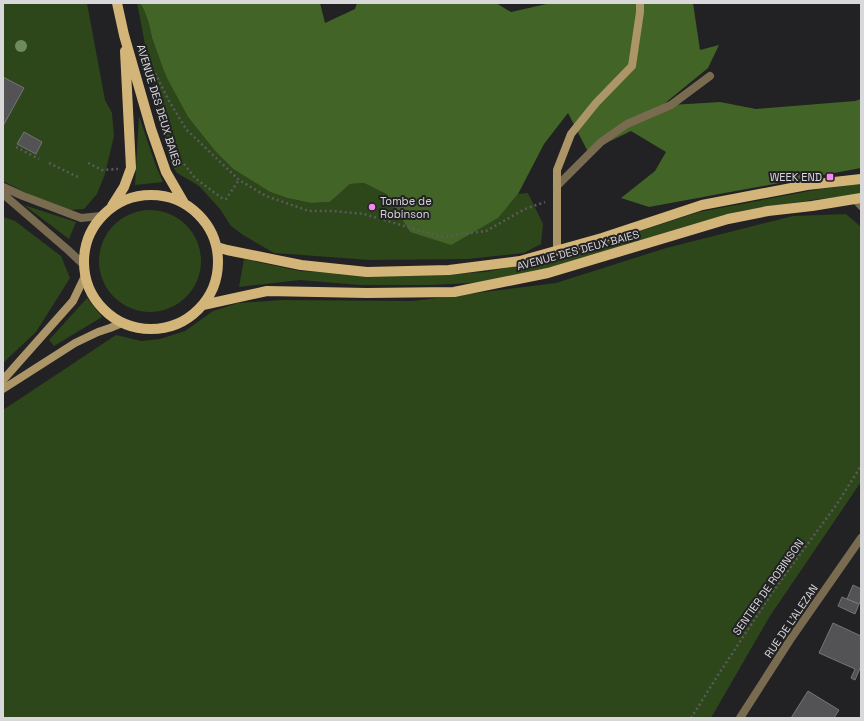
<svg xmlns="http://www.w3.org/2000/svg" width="864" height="721" font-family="'Space Grotesk',sans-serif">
	<rect width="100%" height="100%" fill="#222124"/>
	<path fill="#2d461a" d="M3,3H87L105,100L112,113L114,136L105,174L97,194L84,209L70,210L50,205L3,181Z
		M137,3H140L144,10L149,24L152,38L162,66L188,117L215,151L233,169L270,192L287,198L311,203L330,202L350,184L364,183L386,194L410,232L509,205L518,194L528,193L543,224L541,244L524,253L468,259L370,260L274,253L243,235L231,226L220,209L199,186L177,173L170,162L160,122Z
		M139,116L156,166L163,182L135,185Z
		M861,184V195L819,199L741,211L681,228L548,270L489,282L432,285H360L300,280L239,287L244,259L300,271L374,275H427L485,272L536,262L581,250L699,212L820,189Z
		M24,205L76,222L69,239Z
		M99 261a51 51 0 1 1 102 0a51 51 0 1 1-102 0Z
		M846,214L861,227V482L770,616L711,718H3V410L116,335L141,341L160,339L185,331L213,311L238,303L282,300L413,301L556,283L666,248L793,216Z
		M3,217L15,221L61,256L70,278L36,332L3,363Z
		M87,298L102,317L54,346L49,340Z"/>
	<path fill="#426426" d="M140,3H320L325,23L355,9L357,3H496L511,12L551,3H693L700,50L719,45L708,68L659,108L671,105L720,102L756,109L855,101L861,99V168L649,207L621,198L655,171L666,152L631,131L588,152L568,113L544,144L518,194L498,218L451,245L410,232L386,194L364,183L350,184L330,202L311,203L287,198L270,192L233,169L215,151L188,117L167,78L162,66L152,38L149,24L144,10Z"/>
	<path fill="#535255" stroke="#757477" d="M3,77L24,88L3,126Z
		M24,132L42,142L36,154L17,144Z
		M853,585L861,589V600L859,604L847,599Z
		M842,597L859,604L855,614L838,606Z
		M833,623L861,636V666L855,680L851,678L855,669L819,653Z
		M808,691L839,710L834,718H791Z"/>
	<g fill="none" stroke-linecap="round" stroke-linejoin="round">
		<path stroke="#5b5a5d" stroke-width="2.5" stroke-dasharray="2 3" stroke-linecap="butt" d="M145,56L155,73L169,101L186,129L239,180L266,196L309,211H333L364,214L441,237L486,231L525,209L545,202
			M16,147L39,159
			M49,163L80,178
			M88,163L102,170L118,169
			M184,164L195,178L223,199H226L239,180
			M691,718L720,672L774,590L837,504L861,466"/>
		<path stroke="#796b4f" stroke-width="8" d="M557,186L601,142L627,124L671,105L710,76"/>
		<path stroke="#796b4f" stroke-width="8" d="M3,187L23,196L81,218L101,216
			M3,194L68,250L84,265
			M855,199L861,206
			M740,718L790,640L861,538"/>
		<path stroke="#ac9567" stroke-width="8" d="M557,251V170L571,134L596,103L632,66L640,12V3
			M3,380L73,301L85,276
			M3,389L75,343L98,332L110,328L122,323"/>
		<path stroke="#d3b57a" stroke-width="10" d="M117,3L124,35L151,129L166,172L184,203
			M84 262a67 67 0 1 1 134 0a67 67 0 1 1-134 0Z
			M112,206L124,187L131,168L125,51
			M217,247L227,250L301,265L367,272L449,270L520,261L602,238L702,205L807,185L861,179
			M203,305L267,291L367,293L454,292L548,273L728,219L768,211L812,206L861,198"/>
	</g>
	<circle fill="#6e8b5c" cx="21" cy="46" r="6"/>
	<g fill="#f489f0" stroke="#222124" stroke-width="1.5">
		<rect x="826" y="173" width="8" height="8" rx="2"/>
		<circle cx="372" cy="207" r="4"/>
	</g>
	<g text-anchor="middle" stroke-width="4" stroke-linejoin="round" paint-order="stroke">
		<g font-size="11" fill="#d8d7d9" stroke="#222124">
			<text transform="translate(159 105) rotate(73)" y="4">AVENUE DES DEUX BAIES</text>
			<text transform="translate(578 250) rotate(-15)" y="4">AVENUE DES DEUX BAIES</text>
			<text transform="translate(768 587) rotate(-55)" y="4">SENTIER DE ROBINSON</text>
			<text transform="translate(791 621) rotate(-56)" y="4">RUE DE L'ALEZAN</text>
		</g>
		<g font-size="11" fill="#d8d7d9" stroke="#222124" text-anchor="end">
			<text x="822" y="181">WEEK END</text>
			<text x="380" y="205" text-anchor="start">Tombe de<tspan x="380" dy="13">Robinson</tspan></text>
		</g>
	</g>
	<rect width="864" height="721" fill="none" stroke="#d8d7d9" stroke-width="8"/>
</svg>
